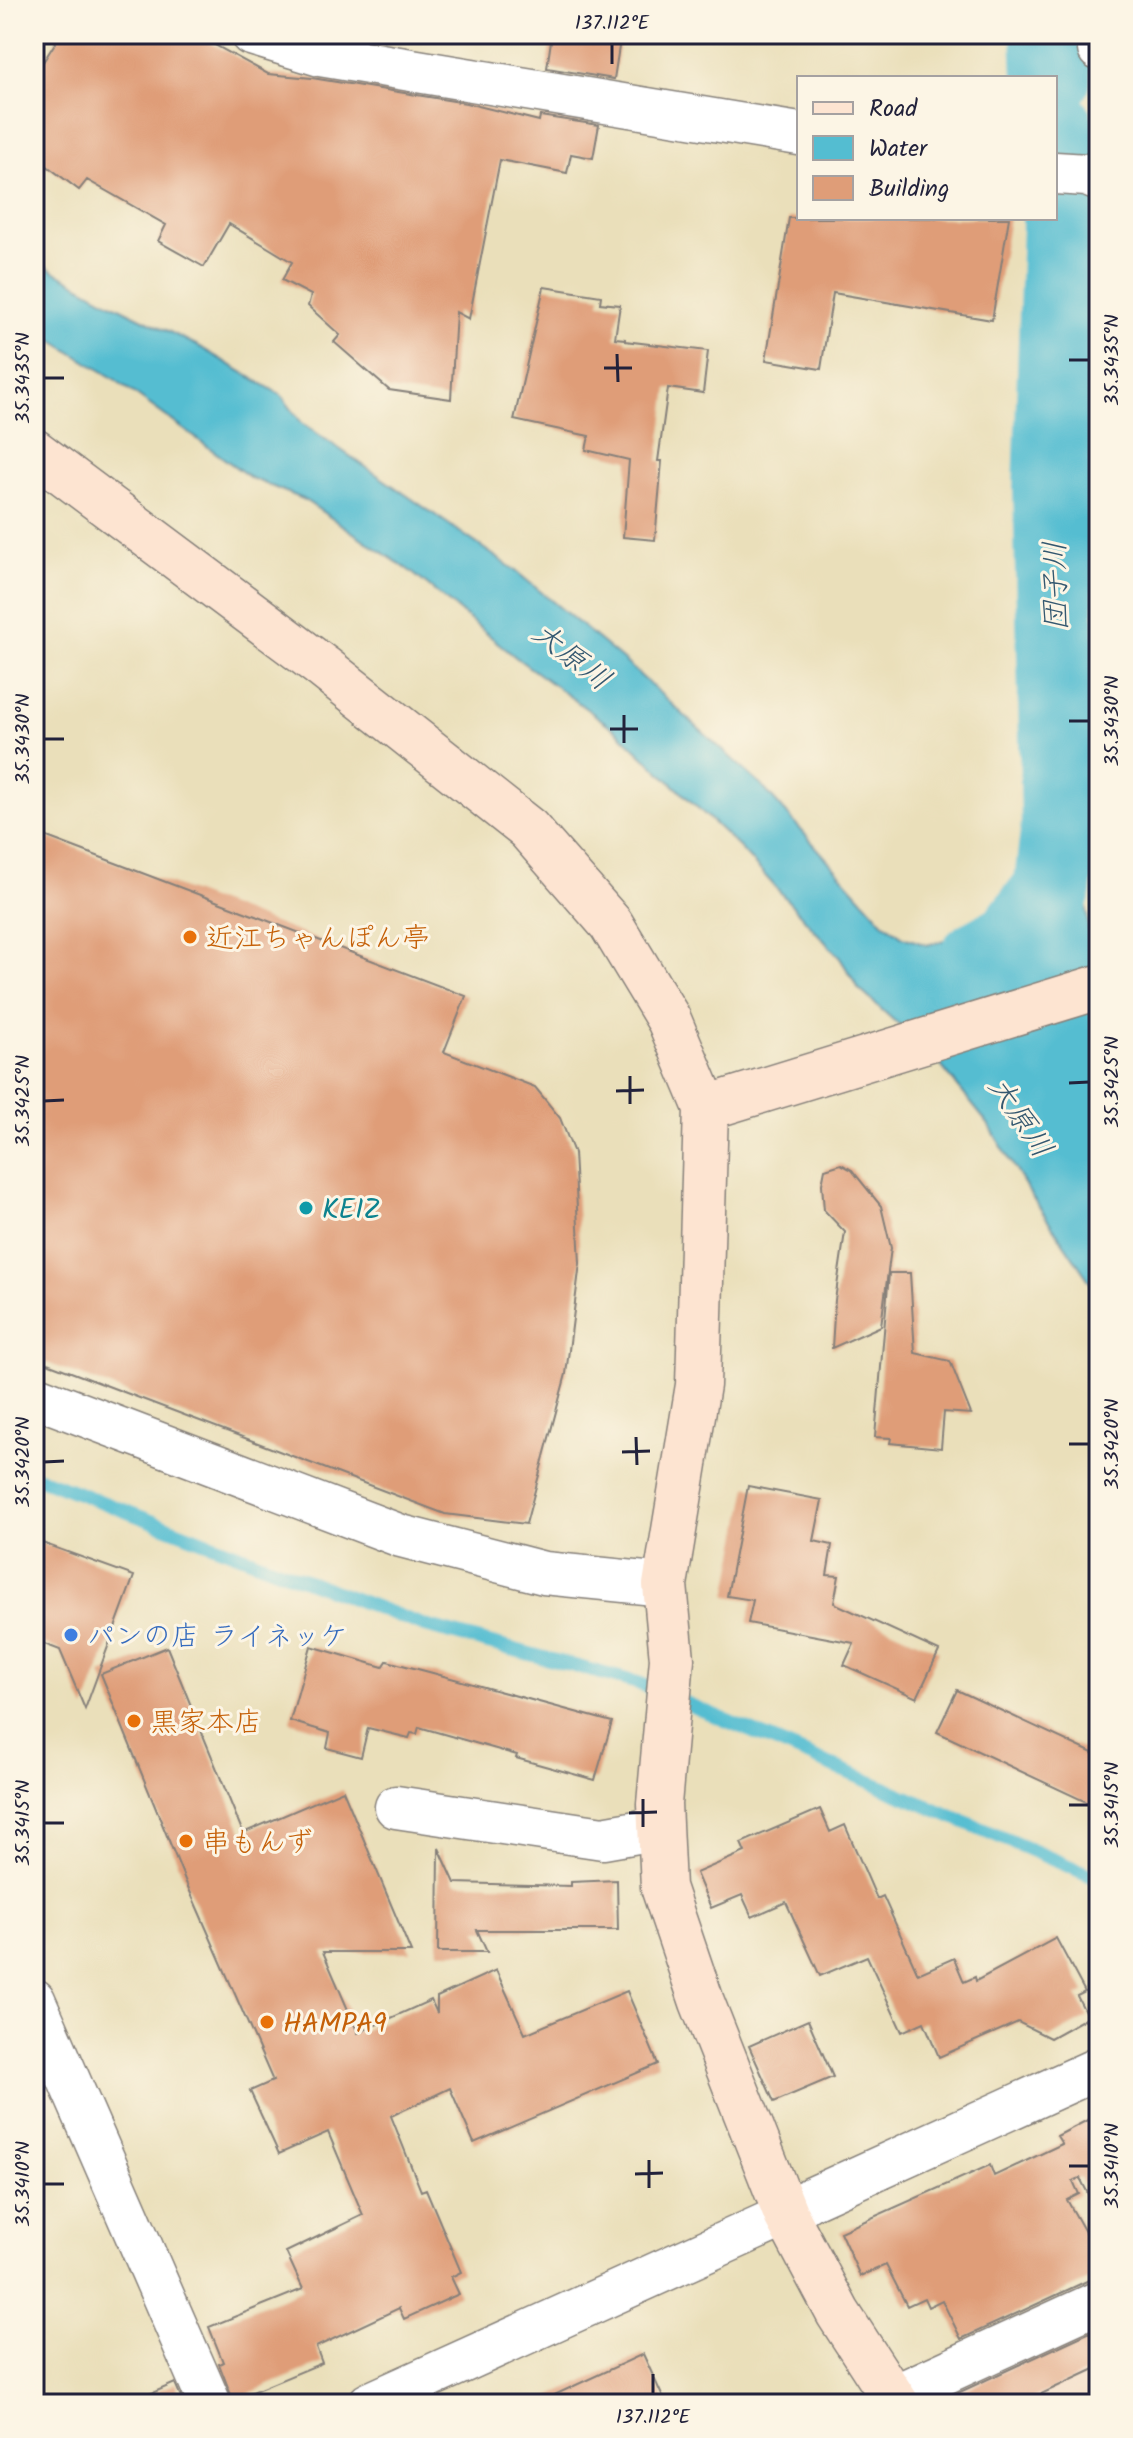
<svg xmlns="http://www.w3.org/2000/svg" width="1133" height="2438" font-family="Kalam,'Klee One',sans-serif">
	<rect width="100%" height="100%" fill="#fcf5e5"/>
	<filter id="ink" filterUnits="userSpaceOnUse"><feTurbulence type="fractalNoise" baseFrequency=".0125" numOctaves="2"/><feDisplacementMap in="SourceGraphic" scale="16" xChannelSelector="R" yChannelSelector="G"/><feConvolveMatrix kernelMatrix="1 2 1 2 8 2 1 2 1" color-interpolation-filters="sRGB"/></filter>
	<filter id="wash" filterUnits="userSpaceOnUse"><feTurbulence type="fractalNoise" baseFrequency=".006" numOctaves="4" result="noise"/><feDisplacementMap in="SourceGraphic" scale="32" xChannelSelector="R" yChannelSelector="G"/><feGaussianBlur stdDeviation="1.8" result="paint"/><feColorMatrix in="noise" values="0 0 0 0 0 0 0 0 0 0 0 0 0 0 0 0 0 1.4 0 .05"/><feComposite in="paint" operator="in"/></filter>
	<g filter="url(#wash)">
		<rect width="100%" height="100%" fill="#eadfba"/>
		<path fill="#f1d5bd" d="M1099,2320V2404H932L928,2399Z"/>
		<path fill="#54bdd1" stroke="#3b7086" stroke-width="2" d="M34,260L111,303L198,346L281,395L302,423L512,568L622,659L761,785L883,922L903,937L927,945L952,938L1001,912L1020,883L1085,890L1099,1043V1295L1029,1192L989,1125L934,1057L859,989L840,958L740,848L617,731L518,659L410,571L303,499L251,478L113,378L34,329Z"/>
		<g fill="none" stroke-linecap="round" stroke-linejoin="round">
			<path stroke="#54bdd1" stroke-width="14" d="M34,1476L425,1626L638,1683L1099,1879"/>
			<path stroke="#54bdd1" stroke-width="78" d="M1050,34L1052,78
				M977,960L1014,939L1052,890L1060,825L1052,488L1061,225L1055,127"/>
		</g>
		<g id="blocks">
			<path fill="#df9d78" d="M61,34H195L268,74L312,78L466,103L539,121L540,116L599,125L593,158L571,154L567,173L500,160L469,319L456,312L451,399L389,390L334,342L340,335L308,306L311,295L282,280L292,262L229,224L204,267L158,241L166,225L87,180L79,190L34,156V76Z
				M552,34H621L614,79L547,68Z
				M789,218H1009L992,320L833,293L821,369L766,360Z
				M544,287L601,296L600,303L620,305L615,338L625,339V341L708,351L703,393L668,388L658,461H662L655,540L623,537L629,460L586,450L589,436L514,420Z
				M34,832L466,996L444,1052L535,1087L560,1118L574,1153L580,1263L566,1374L526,1524L445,1514L34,1358Z
				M841,1164L852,1170L881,1206L891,1248L881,1326L832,1348L835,1300L845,1232L824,1210L822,1184L825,1169Z
				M889,1273H910L915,1353L950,1361L971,1414L944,1412L941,1448L890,1443L891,1438L875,1437Z
				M748,1486L822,1500L814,1541L832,1545L827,1575L839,1576L834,1603L939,1651L917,1698L844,1665L854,1643L748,1623L753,1600L727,1596Z
				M34,1540L134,1576L85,1709L60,1650L34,1640Z
				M311,1646L383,1667L387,1661L429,1672L612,1722L595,1780L516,1758L517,1755L419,1727L417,1734L411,1733L409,1738L368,1728L361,1757L327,1748L330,1733L290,1721Z
				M167,1647L243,1833L343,1790L411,1952H323L358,2033L431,2000L437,2013V1997L496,1970L525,2034L627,1991L658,2064L474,2143L450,2088L391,2116L421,2191L426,2189L461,2272L451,2277L459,2294L404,2319L399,2308L316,2347L322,2363L233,2400L219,2364L223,2362L209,2327L303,2289L286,2252L363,2215L328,2132L279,2154L250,2091L273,2081L185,1880L101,1674Z
				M957,1690L1099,1756V1808L937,1732Z
				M820,1809L830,1832L845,1825L877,1899L883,1896L918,1974L954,1958L964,1982L975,1977L976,1981L1056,1938L1085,1992L1077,1996L1088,2017L1050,2038L1018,2022L939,2057L924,2022L902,2032L867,1956L820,1976L786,1902L752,1917L742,1895L711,1908L696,1873L745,1852L741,1843Z
				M439,1848L455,1883L571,1886V1882L617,1880L618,1930H477L487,1952H438Z
				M808,2020L833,2077L774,2102L749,2046Z
				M1099,2114V2215L1080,2178L1073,2181L1079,2194L1067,2200L1099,2257V2278L1089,2280L961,2339L942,2300L928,2307L924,2298L907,2306L886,2265L860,2276L840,2232L990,2165L994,2176L1062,2144L1057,2136Z
				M1099,2328V2367L1020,2404H934Z
				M643,2354L666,2404H535Z
				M175,2383L184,2404H127Z"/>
		</g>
	</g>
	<g filter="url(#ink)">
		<use href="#blocks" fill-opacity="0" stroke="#86807a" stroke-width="2"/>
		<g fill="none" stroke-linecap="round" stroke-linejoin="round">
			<defs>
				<path id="street" d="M251,34L320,55L799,134
					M1098,34L1099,49
					M1055,173L1087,175L1099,180
					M34,1396L401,1536L544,1573L665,1585
					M396,1807L603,1838L660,1828
					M34,2000L210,2404
					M369,2404L786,2215L808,2200L1099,2068
					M890,2404V2398L1099,2302"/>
				<path id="secondary" d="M34,451L323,667L528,829L611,924L669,1020L706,1108L698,1385L665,1585L672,1659L659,1804L663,1887L702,2002L786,2215L838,2313L897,2404
					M706,1108L1099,987"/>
			</defs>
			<use href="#street" stroke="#86807a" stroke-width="45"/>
			<use href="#secondary" stroke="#86807a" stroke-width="47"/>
			<use href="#street" stroke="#fff" stroke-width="42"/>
			<use href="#secondary" stroke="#fde4d1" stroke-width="44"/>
		</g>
	</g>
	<path fill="none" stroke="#22223b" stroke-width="3" d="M612,44V64M617,354L618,382M1069,360H1089M604,368H632M44,378H64M624,715V743M1069,721H1089M610,729H638M44,739H64M630,1076V1104M1069,1083L1089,1082M616,1091L644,1090M44,1101L64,1100M636,1437L637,1465M1069,1444H1089M622,1452L650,1451M44,1462L64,1461M643,1799V1827M1069,1805H1089M629,1813L657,1812M44,1823H64M649,2160V2188M1069,2166H1089M635,2174L663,2173M44,2184H64M653,2374V2394"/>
	<g fill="#e8710a" stroke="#fcf5e5" stroke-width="3">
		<circle cx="190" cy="937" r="8"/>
		<circle cx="134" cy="1721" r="8"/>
		<circle cx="186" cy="1841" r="8"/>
		<circle cx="267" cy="2022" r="8"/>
	</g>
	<circle fill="#0f9aa8" stroke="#fcf5e5" stroke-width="3" cx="306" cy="1208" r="8"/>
	<circle fill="#3f7fe0" stroke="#fcf5e5" stroke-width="3" cx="71" cy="1635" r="8"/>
	<g text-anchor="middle" stroke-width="6" stroke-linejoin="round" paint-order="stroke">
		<g font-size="28" fill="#c56008" stroke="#fcf5e5" text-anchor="start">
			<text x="206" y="947">近江ちゃんぽん亭</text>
			<text x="150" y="1731">黒家本店</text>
			<text x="202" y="1851">串もんず</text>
			<text x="283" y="2032">HAMPA9</text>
		</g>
		<g font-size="28" fill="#0d838f" stroke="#fcf5e5" text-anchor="start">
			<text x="322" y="1218">KEIZ</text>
		</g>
		<g font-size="28" fill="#366cbe" stroke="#fcf5e5" text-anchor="start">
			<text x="87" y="1645">パンの店 ライネッケ</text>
		</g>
		<g font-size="30" font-style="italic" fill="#345870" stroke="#fcf5e5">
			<text transform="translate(1055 586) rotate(-91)" y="10">団子川</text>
			<text transform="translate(572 656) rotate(38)" y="10">大原川</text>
			<text transform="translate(1021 1117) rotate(56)" y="10">大原川</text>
		</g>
	</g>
	<rect width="1133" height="2438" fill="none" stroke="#fcf5e5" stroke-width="88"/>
	<rect x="797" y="76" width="260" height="144" fill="#fcf5e5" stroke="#a5a1a1" stroke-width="2"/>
	<rect x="813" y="102" width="40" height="12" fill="#fde4d1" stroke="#a5a1a1" stroke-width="2"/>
	<text x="869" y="116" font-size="24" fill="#22223b">Road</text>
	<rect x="813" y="136" width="40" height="24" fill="#54bdd1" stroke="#a5a1a1" stroke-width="2"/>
	<text x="869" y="156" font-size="24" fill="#22223b">Water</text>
	<rect x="813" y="176" width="40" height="24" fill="#df9d78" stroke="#a5a1a1" stroke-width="2"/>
	<text x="869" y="196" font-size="24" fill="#22223b">Building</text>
	<rect x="44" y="44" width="1045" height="2350" fill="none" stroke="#22223b" stroke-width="3"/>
	<g font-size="20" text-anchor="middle" fill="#22223b">
		<text x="612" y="29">137.112°E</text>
		<text transform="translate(1111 360) rotate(-90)" y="7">35.3435°N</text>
		<text transform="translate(22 378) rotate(-90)" y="7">35.3435°N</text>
		<text transform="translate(1111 721) rotate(-90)" y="7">35.3430°N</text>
		<text transform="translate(22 739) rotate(-90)" y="7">35.3430°N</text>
		<text transform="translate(1111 1082) rotate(-90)" y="7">35.3425°N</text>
		<text transform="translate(22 1101) rotate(-90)" y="7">35.3425°N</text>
		<text transform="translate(1111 1444) rotate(-90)" y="7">35.3420°N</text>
		<text transform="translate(22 1462) rotate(-90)" y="7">35.3420°N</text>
		<text transform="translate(1111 1805) rotate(-90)" y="7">35.3415°N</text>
		<text transform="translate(22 1823) rotate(-90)" y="7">35.3415°N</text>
		<text transform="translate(1111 2166) rotate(-90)" y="7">35.3410°N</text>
		<text transform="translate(22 2184) rotate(-90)" y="7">35.3410°N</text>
		<text x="653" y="2423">137.112°E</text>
	</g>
</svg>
